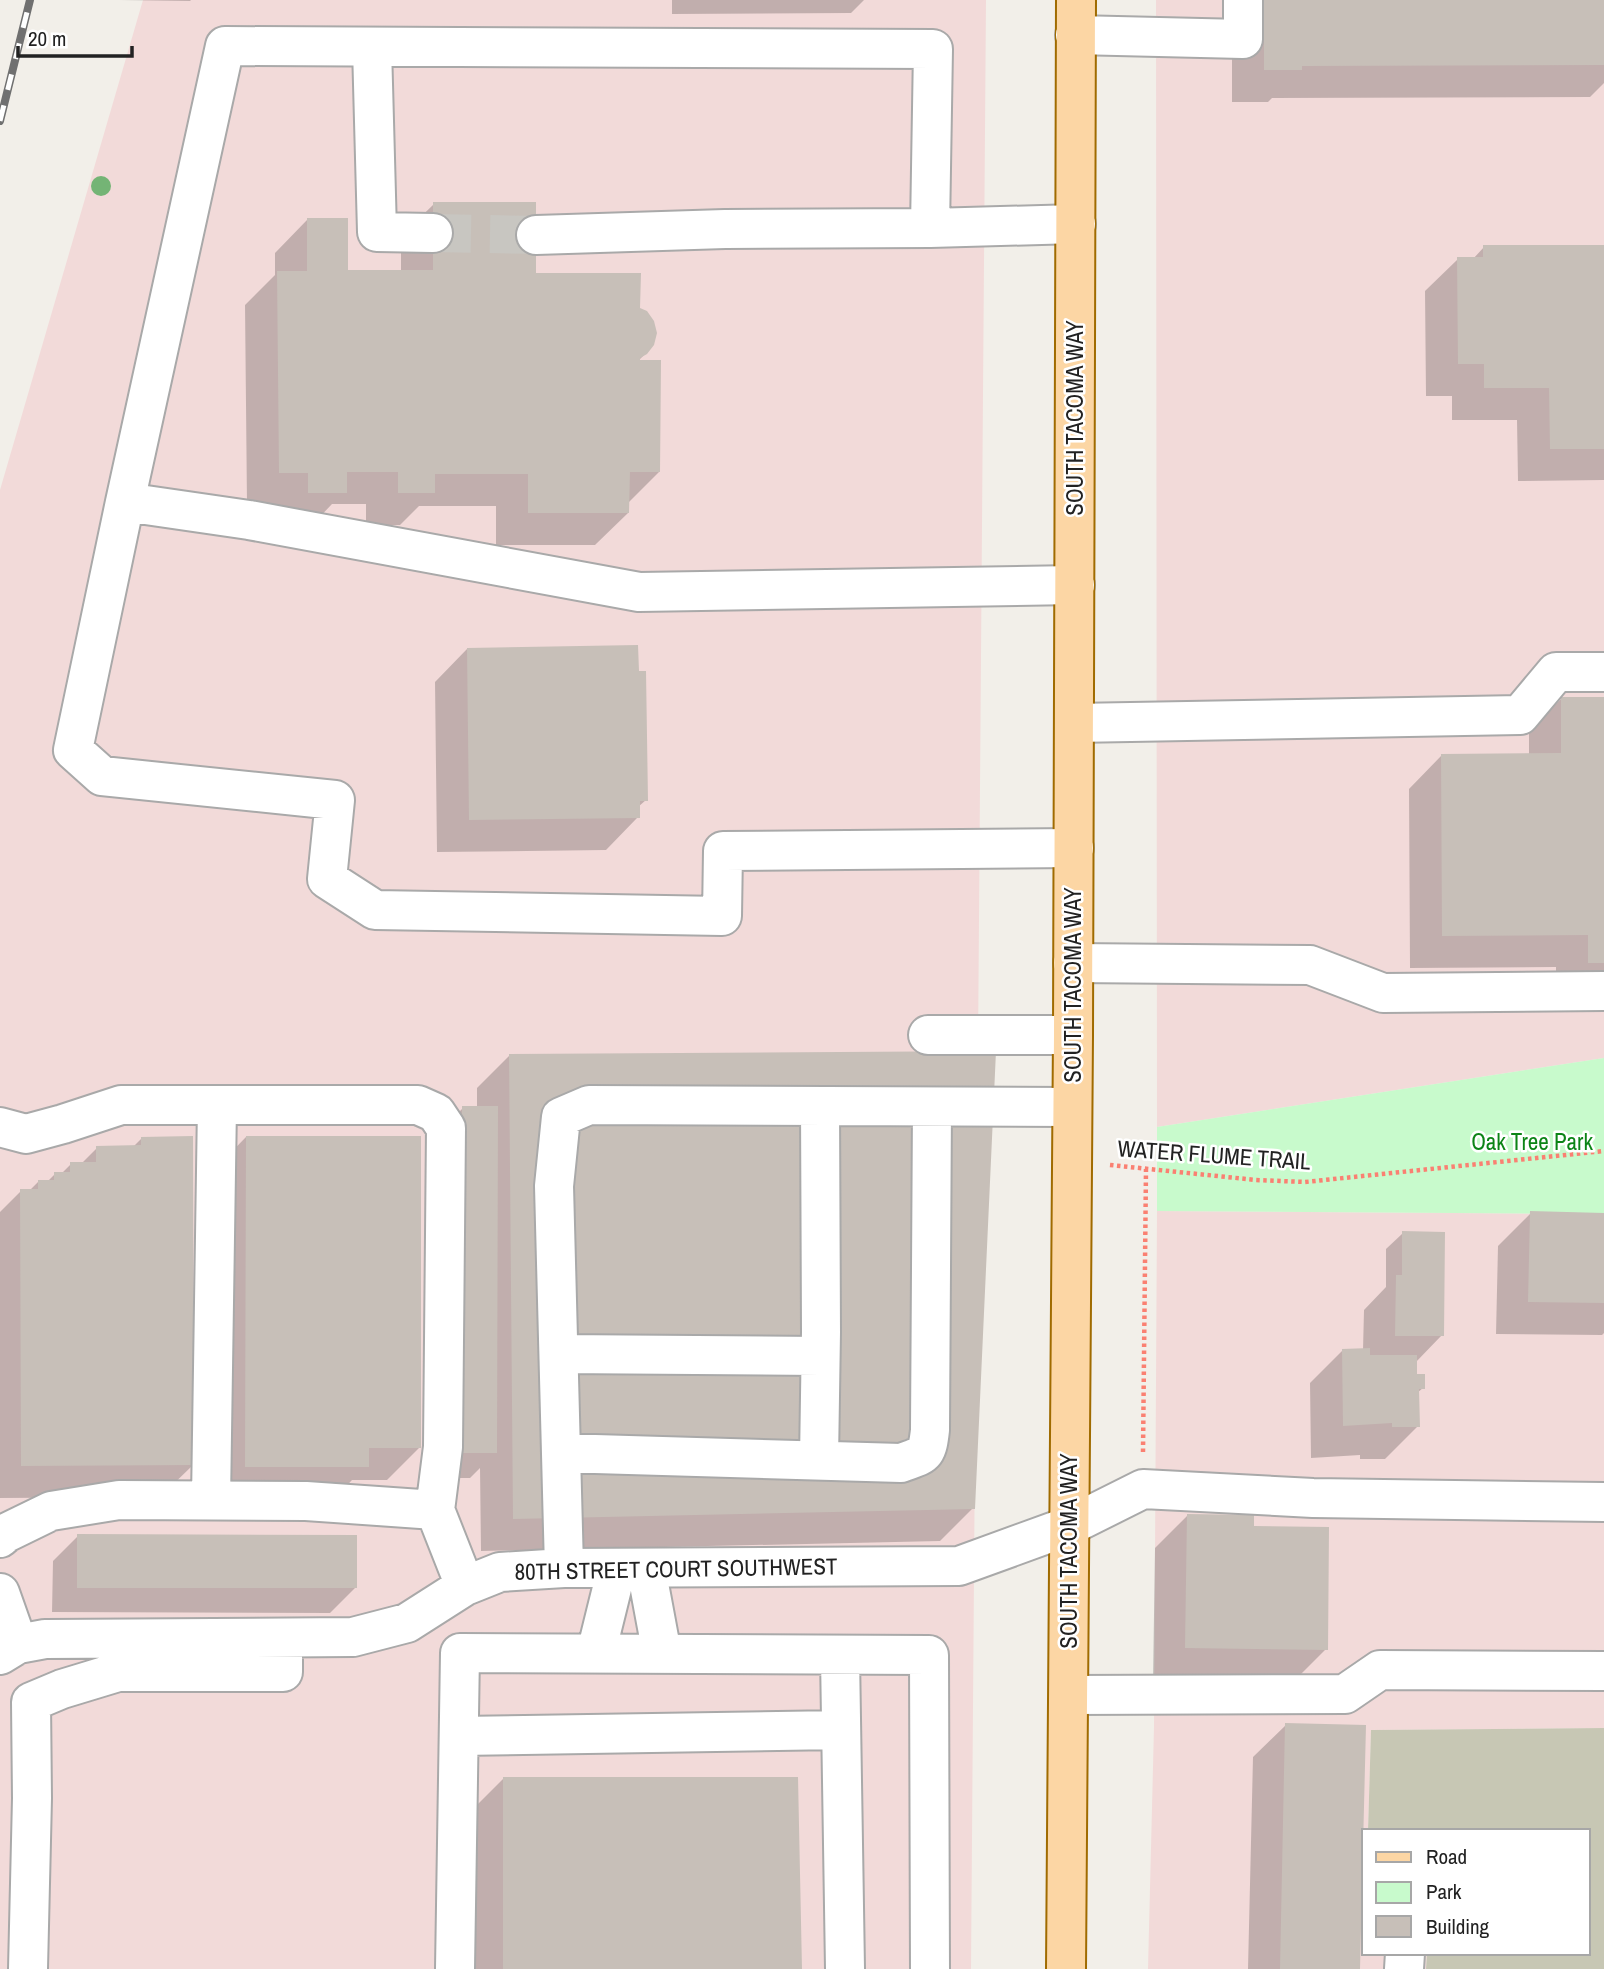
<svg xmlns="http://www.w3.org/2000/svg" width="1604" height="1969" font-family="'Archivo Narrow',sans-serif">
	<rect width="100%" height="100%" fill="#f2efe9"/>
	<path fill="#f2dad9" d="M143,0H986L971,1969H0V490Z
		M1156,0H1604V1058L1157,1127Z
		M1157,1211L1604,1214V1728L1371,1730L1368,1831H1364V1953H1427L1426,1969H1148L1154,1727Z"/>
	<path fill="#c7c7b4" d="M1604,1728V1969H1426L1427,1953H1588V1831H1368L1371,1730Z"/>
	<path fill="#c8facc" d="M1604,1058V1214L1157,1211V1127Z"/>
	<path fill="#0003" d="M119,0H191L190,1Z
		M672,0H864L851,13L672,14Z
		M1232,0H1604V83L1590,97L1272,98L1268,102H1232Z
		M434,204L534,275L638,310L646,353L637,362L659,472L628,503V513L595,545H496V506H419L400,525H366V504H332L312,525H276V505H247L245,305L275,275V253L307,220L346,272H401V236Z
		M1484,247H1604V480L1518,481L1517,420H1452V396H1426L1425,291L1458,259H1473Z
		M467,649L646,800L638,807V817L606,850L437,852L435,682Z
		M1561,699H1604V995H1556V967L1410,968L1409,789L1441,756L1529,755V732Z
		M510,1055L973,1508L940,1541L481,1551L480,1468L470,1478H437L438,1133L463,1108H477V1088Z
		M246,1137L419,1448L387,1480H352L334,1499H213L214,1170Z
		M141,1139L193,1465L160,1497L0,1498V1212L21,1191H29L38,1182H47L55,1174H61L71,1164H81L97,1148L133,1147Z
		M1531,1213L1604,1215V1333L1602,1335L1496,1334L1498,1246Z
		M1403,1233L1442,1335L1415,1363V1376L1423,1388L1417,1393L1418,1426L1385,1459H1360V1455L1311,1458L1310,1383L1342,1351L1363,1350L1364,1310L1386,1287V1249Z
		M1187,1516L1252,1528L1326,1649L1293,1682L1153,1680L1155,1548Z
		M78,1536L355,1588L330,1613L52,1612L53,1561Z
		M1286,1725L1358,1969H1248L1253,1757Z
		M503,1779L800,1969H471V1811Z"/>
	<path fill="#c7bfb8" d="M1264,0H1604V65L1302,66V70H1264Z
		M433,202H536V273H641L640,308L647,311L654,321L657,333L654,345L647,354L640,358V360H661L660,472H630L629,513H528V474H435V493H398V472H347V493H308V473H279L277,271H307V218H348V270H433Z
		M1483,245H1604V449H1550L1549,388H1484V364H1458L1457,257H1483Z
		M638,645L639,671H646L648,801H640V818L469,820L467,648Z
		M1561,697H1604V963H1588V935L1442,936L1441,754L1561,753Z
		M996,1051L975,1509L513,1519L509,1054Z
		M462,1106H498L497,1453H461Z
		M193,1136L194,1465L21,1466L20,1189H38V1180H54V1172H70V1162H96V1146L141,1145V1137Z
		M246,1136H421V1448H369V1467H245Z
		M1530,1211L1604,1213V1303L1528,1302Z
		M1402,1231L1445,1232L1444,1336H1395L1396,1275H1402Z
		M1370,1348V1355H1417V1374H1425V1389H1419L1420,1427H1392V1423L1343,1426L1342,1349Z
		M1187,1514L1254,1515V1526L1329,1527L1328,1650L1185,1648Z
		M77,1534L357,1535V1588H77Z
		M1285,1723L1366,1725L1360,1969H1280Z
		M503,1777H798L802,1969H503Z"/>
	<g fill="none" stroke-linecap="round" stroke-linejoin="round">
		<path stroke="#c8c6c1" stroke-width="38" stroke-dasharray="38 19" stroke-linecap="butt" d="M433,233L536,235"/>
		<defs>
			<path id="minor" d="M1075,35L1243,39V0
				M372,47L377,232L433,233
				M536,235L725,229L930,228
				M125,502L73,750L102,776L335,800L327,879L375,910L722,916L723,851L1074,848
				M1075,585L639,592L249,520L125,502L225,46L933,49L930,228L1076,224
				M1074,723L1520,715L1556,672H1604
				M1073,963L1310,965L1383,993L1604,991
				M928,1035H1073
				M0,1127L26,1134L63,1124L121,1105H418L436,1113L446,1128L443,1447L435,1510L465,1586
				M559,1354L820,1356
				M561,1453L901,1463C925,1454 927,1457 930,1430L932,1107
				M819,1460L821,1332L820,1106
				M211,1500L217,1105
				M0,1538L6,1533L51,1511L119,1500L306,1501L435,1510
				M564,1568L554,1186L561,1117L589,1105L1072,1107
				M646,1568L662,1654
				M0,1593L18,1644
				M596,1653L617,1568
				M0,1655L18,1644L45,1639L353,1637L407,1623L465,1586L500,1572L564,1568L959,1566L1069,1526L1143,1489L1313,1498L1604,1502
				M840,1656L845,1969
				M1069,1695L1345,1694L1380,1670L1604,1671
				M459,1736L840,1730
				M28,1969L32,1798L31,1702L62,1689L118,1672H283V1638
				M455,1969L460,1653L929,1655L930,1969
				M1404,1969L1405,1953"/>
			<path id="major" d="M1066,1969L1073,1035L1076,0"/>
		</defs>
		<use href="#minor" stroke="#a9a9a9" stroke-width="42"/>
		<use href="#major" stroke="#a06b00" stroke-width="42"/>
		<path stroke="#fa8072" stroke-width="4.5" stroke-dasharray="3.5 3.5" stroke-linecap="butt" d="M1110,1165L1256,1180L1305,1182L1604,1151
			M1143,1452L1146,1169"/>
		<use href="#minor" stroke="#fff" stroke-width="38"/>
		<use href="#major" stroke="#fcd6a4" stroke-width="38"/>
		<defs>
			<path id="rail" d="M0,121L30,0"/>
		</defs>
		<use href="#rail" stroke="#707070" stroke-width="8"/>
		<use href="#rail" stroke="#fff" stroke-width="5" stroke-dasharray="16" stroke-linecap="butt"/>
	</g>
	<circle fill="#74b475" cx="101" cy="186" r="10"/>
	<g text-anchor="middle" stroke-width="5" stroke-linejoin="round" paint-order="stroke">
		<g font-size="23" fill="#222" stroke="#fff">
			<text transform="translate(1075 418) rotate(-90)" y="8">SOUTH TACOMA WAY</text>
			<text transform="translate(1073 985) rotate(-90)" y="8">SOUTH TACOMA WAY</text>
			<text transform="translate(1214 1155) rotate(4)" y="8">WATER FLUME TRAIL</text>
			<text transform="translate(1069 1551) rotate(-90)" y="8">SOUTH TACOMA WAY</text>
			<text transform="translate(676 1569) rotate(-1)" y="8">80TH STREET COURT SOUTHWEST</text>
		</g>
		<g font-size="23" fill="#0c8416" stroke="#fff">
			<text x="1532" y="1150">Oak Tree Park</text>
		</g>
	</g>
	<rect x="1362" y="1829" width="228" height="126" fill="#ffffff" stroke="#a7a7a7" stroke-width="2"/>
	<rect x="1376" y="1852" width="35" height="10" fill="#fcd6a4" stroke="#a7a7a7" stroke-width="2"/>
	<text x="1426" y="1864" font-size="21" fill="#222222">Road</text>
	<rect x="1376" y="1882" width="35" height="21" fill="#c8facc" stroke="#a7a7a7" stroke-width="2"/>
	<text x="1426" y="1899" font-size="21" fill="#222222">Park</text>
	<rect x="1376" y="1916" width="35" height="21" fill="#c7bfb8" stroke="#a7a7a7" stroke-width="2"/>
	<text x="1426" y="1934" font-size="21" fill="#222222">Building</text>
	<path d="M18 46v10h114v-10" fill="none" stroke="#222222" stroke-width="3.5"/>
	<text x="28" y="46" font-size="21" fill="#222222" stroke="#ffffff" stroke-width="5" paint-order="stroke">20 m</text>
</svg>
